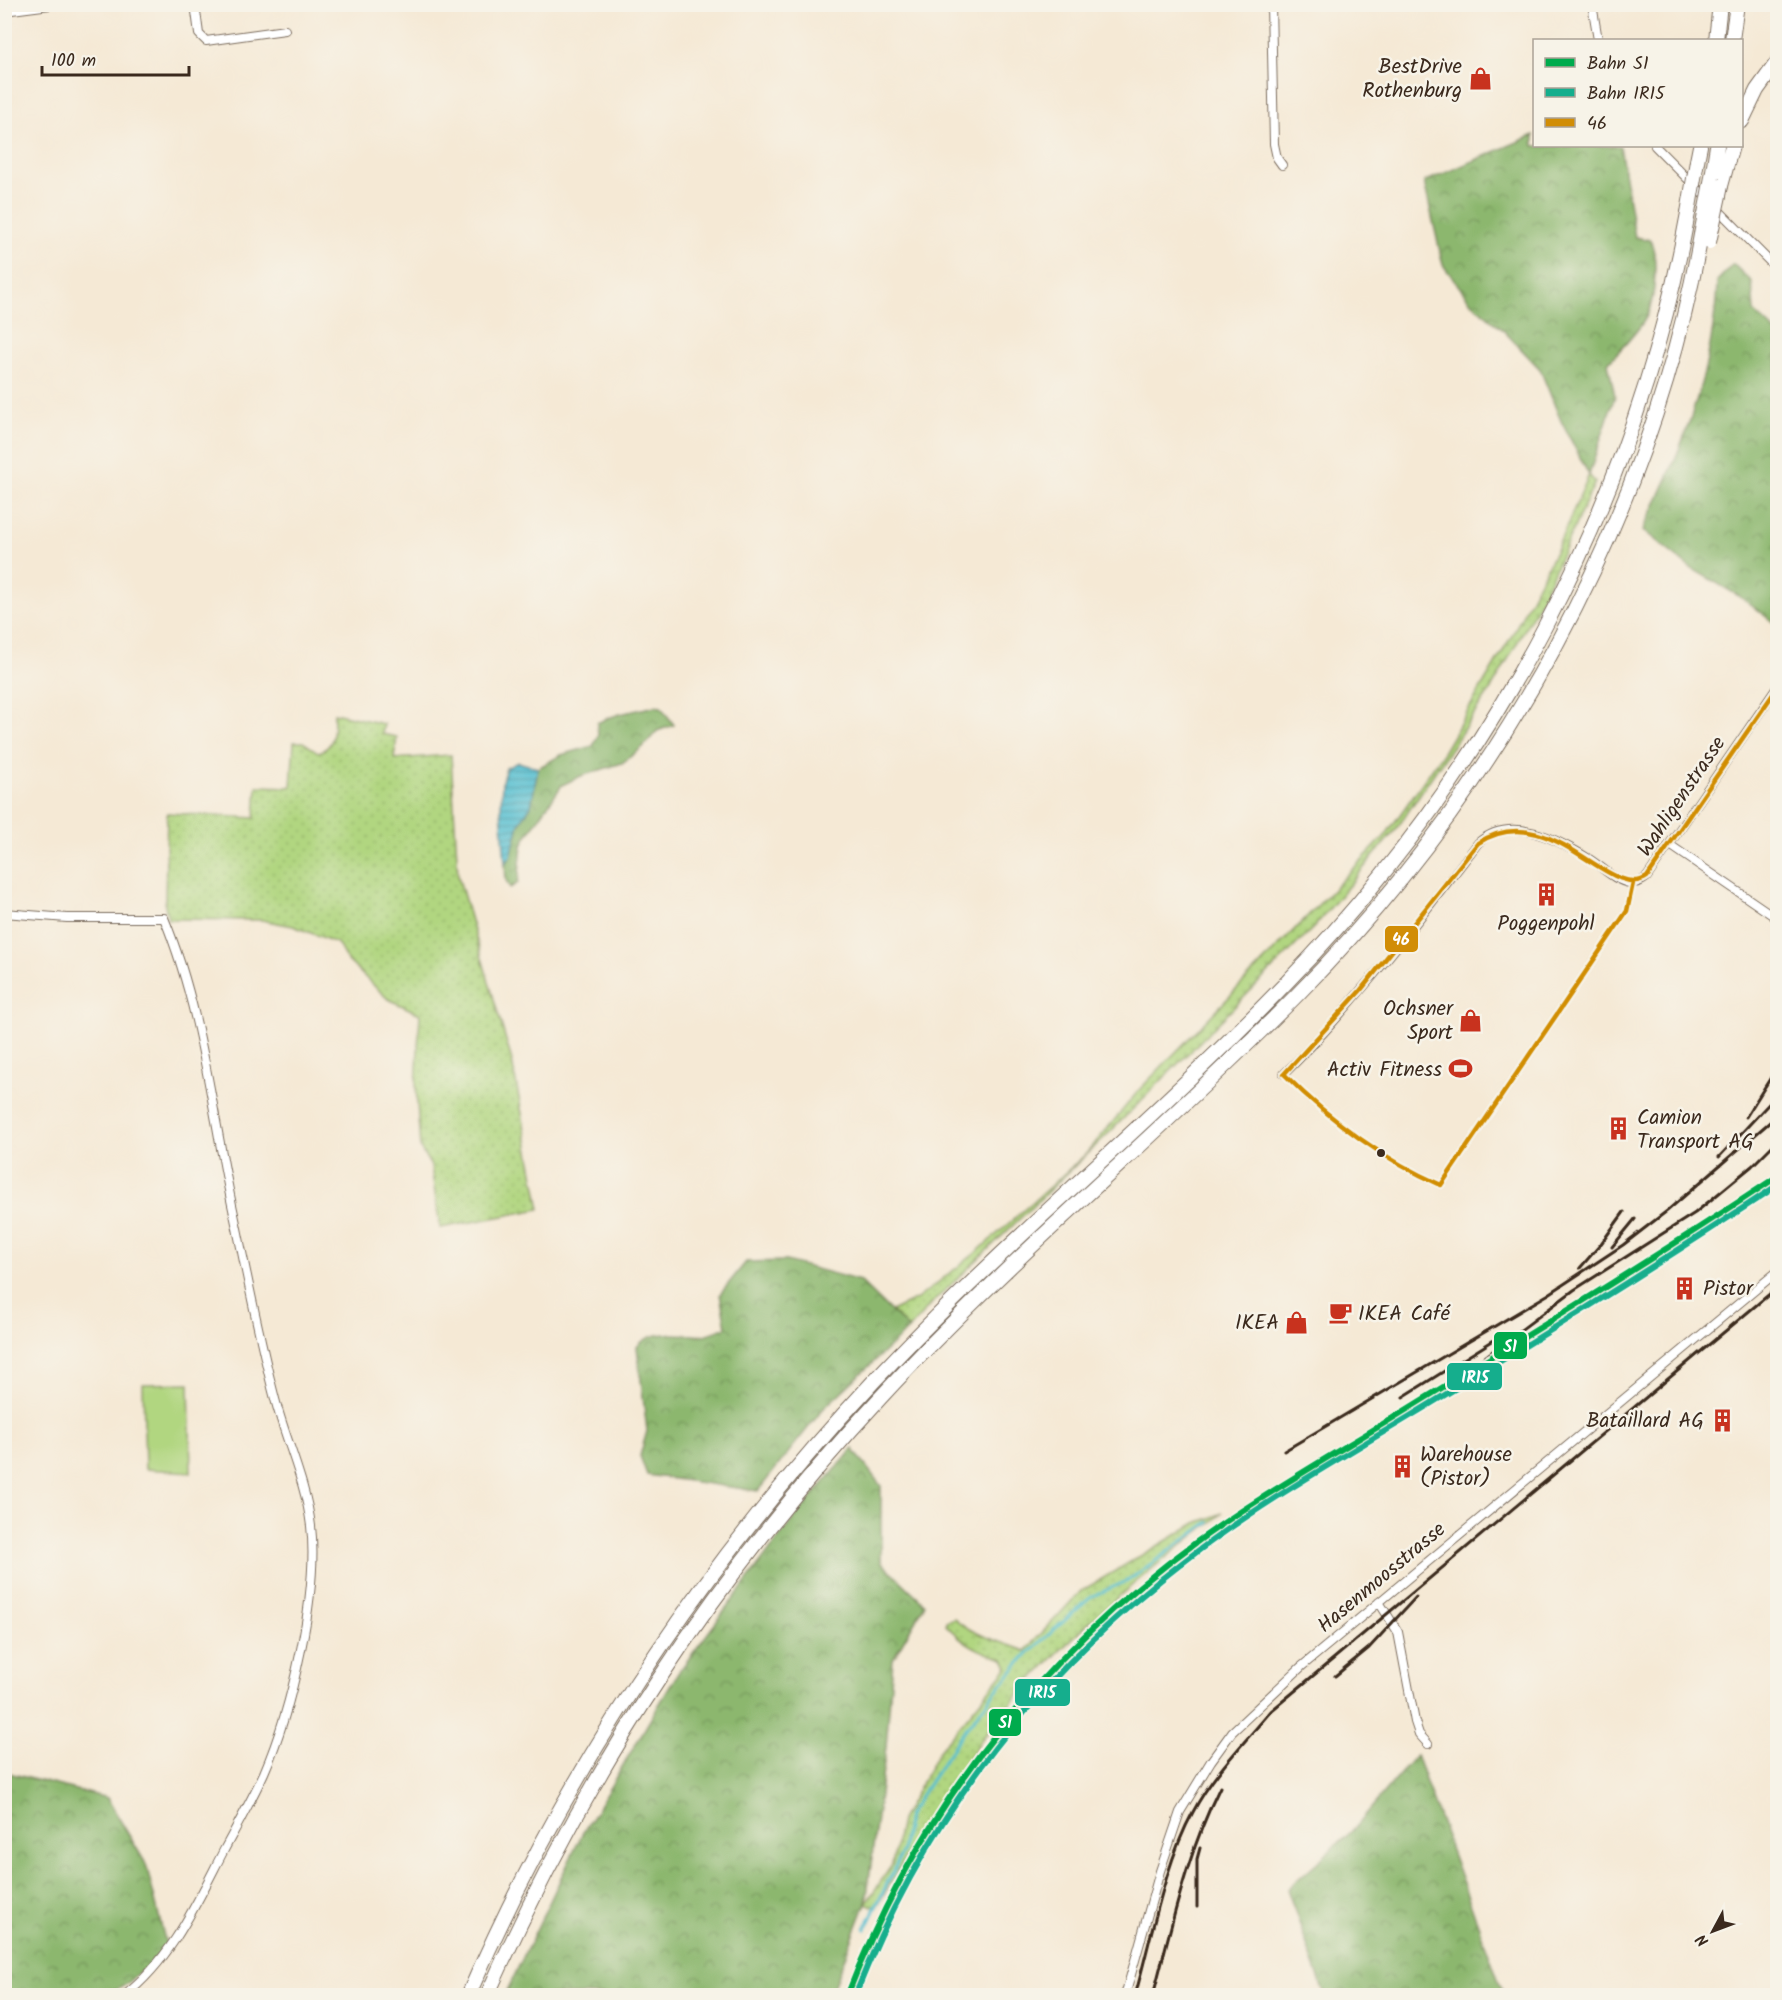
<svg xmlns="http://www.w3.org/2000/svg" width="1782" height="2000" font-family="Kalam,sans-serif">
	<defs>
		<pattern id="grass-dots" width="8" height="8" patternUnits="userSpaceOnUse" patternTransform="scale(1.5)"><rect width="8" height="8" fill="#b1d680"/><path d="M2 2h.1M6 6h.1" fill="none" stroke="#99b86e" stroke-width="1.8" stroke-linecap="round"/></pattern>
		<pattern id="forest-crowns" width="20" height="18" patternUnits="userSpaceOnUse" patternTransform="scale(1.5)"><rect width="20" height="18" fill="#8cb76e"/><path d="M2 6a3 3 0 1 1 6 0M12 15a3 3 0 1 1 6 0" fill="none" stroke="#74955a"/></pattern>
		<pattern id="water-rules" width="6" height="5" patternUnits="userSpaceOnUse" patternTransform="scale(1.5)"><rect width="6" height="5" fill="#55bfd1"/><path d="M0 2.5h6" fill="none" stroke="#489ba9"/></pattern>
	</defs>
	<rect width="100%" height="100%" fill="#f7f3e8"/>
	<filter id="ink" filterUnits="userSpaceOnUse"><feTurbulence type="fractalNoise" baseFrequency=".0167" numOctaves="2"/><feDisplacementMap in="SourceGraphic" scale="12" xChannelSelector="R" yChannelSelector="G"/><feConvolveMatrix kernelMatrix="1 2 1 2 8 2 1 2 1" color-interpolation-filters="sRGB"/></filter>
	<filter id="wash" filterUnits="userSpaceOnUse"><feTurbulence type="fractalNoise" baseFrequency=".008" numOctaves="4" result="noise"/><feDisplacementMap in="SourceGraphic" scale="24" xChannelSelector="R" yChannelSelector="G"/><feGaussianBlur stdDeviation="1.35" result="paint"/><feColorMatrix in="noise" values="0 0 0 0 0 0 0 0 0 0 0 0 0 0 0 0 0 1.4 0 .05"/><feComposite in="paint" operator="in"/></filter>
	<g filter="url(#wash)">
		<rect width="100%" height="100%" fill="#f5e9d5"/>
		<path fill="url(#grass-dots)" stroke="#76804f" stroke-width="1.5" d="M1589,475L1595,482L1540,602L1493,686L1397,828L1315,926L1110,1132L929,1306L909,1329L891,1311L917,1299L978,1251L1086,1154L1140,1089L1385,836L1441,756L1510,639L1558,546Z
			M334,713L384,724L382,734L397,737L394,759L451,755L458,876L512,1061L540,1209L440,1228L431,1166L420,1148L416,1086L420,1014L388,999L346,959L337,943L293,926L262,920L168,919L165,905L167,813L255,818L257,786L291,787L294,742H303L318,752C337,747 333,729 334,713Z
			M1223,1513C1137,1579 1052,1647 986,1734C945,1789 911,1848 876,1908L866,1903L892,1865L901,1820L939,1751L1008,1667L1004,1659C980,1652 963,1643 946,1625V1621L954,1618C976,1637 999,1640 1025,1651L1081,1591L1196,1523Z"/>
		<path fill="url(#forest-crowns)" stroke="#647046" stroke-width="1.5" d="M1534,135V146H1620L1635,237L1650,240C1659,257 1655,303 1645,319C1635,336 1620,349 1608,363L1615,396L1589,475L1561,421L1540,369L1503,330L1470,301L1443,265L1424,182Z
			M1733,264L1752,282L1754,312L1777,333V625L1739,596L1689,567L1643,530C1681,453 1715,368 1717,281Z
			M656,706L661,707L674,725L657,731L643,747L622,763L581,776L562,785L526,837L522,846L518,883L510,888L506,880L505,864L511,856L519,824L531,806L538,768L561,755L593,746L598,735L597,723C616,713 634,711 656,706Z
			M786,1261L860,1281L909,1329L823,1409L758,1491L647,1475L640,1456L647,1431L637,1347C652,1327 682,1336 703,1335C710,1334 719,1330 726,1327L720,1294L746,1262Z
			M853,1449L881,1486V1562L925,1604L893,1659L886,1747L866,1903L830,1995H505L582,1834L678,1673L797,1514Z
			M1416,1755L1504,1995H1325L1287,1889L1351,1832Z
			M5,1772L107,1798L146,1864L167,1948L127,1984L108,1995H17L5,1988Z"/>
		<path fill="#b1d680" stroke="#76804f" stroke-width="1.5" d="M189,1383L191,1472L145,1469L143,1384Z"/>
		<path fill="url(#water-rules)" stroke="#487478" stroke-width="1.5" d="M518,762L538,768L531,806L519,824L511,856L505,864L501,809L502,781L506,768Z"/>
		<g fill="none" stroke-linecap="round" stroke-linejoin="round">
			<path stroke="#55bfd1" stroke-width="3" d="M865,1929L902,1853L908,1815L961,1735L994,1693L1027,1654L1091,1597L1129,1580L1209,1522"/>
		</g>
	</g>
	<g filter="url(#ink)">
		<g fill="none" stroke-linecap="round" stroke-linejoin="round">
			<defs>
				<path id="minor" d="M195,4L199,34L206,41L285,30
					M1271,4L1274,144L1277,158L1282,165
					M1592,4L1598,40
					M4,11L58,4
					M1655,146L1778,270
					M1670,845L1778,919
					M4,913L67,918H164C203,1012 212,1115 234,1214C247,1275 259,1338 275,1399C286,1441 306,1483 311,1526C319,1593 291,1711 264,1773C252,1799 238,1824 224,1850C197,1902 172,1959 124,1996
					M1284,1074C1355,1003 1417,922 1478,843C1511,814 1557,839 1589,859C1602,867 1615,881 1630,883C1636,884 1642,881 1647,877L1778,686
					M1379,1602L1398,1632L1415,1722L1419,1734L1428,1744
					M4,1994L8,1996
					M1125,1996L1160,1871L1180,1812L1211,1761L1232,1732L1301,1667L1778,1271"/>
				<path id="motorway" d="M1716,40L1720,4
					M1732,40L1737,4
					M1742,121L1757,90L1778,61
					M1697,161L1700,146
					M1712,177L1717,146
					M1721,186L1732,146
					M468,1996C567,1768 704,1563 873,1382C1004,1242 1153,1121 1286,983C1492,771 1635,504 1688,213
					M487,1996C587,1770 714,1577 881,1397C1012,1255 1162,1132 1297,995C1500,789 1650,521 1701,235"/>
			</defs>
			<use href="#minor" stroke="#7c6d5e" stroke-width="10"/>
			<use href="#motorway" stroke="#7c6d5e" stroke-width="16"/>
			<use href="#minor" stroke="#fff" stroke-width="8"/>
			<use href="#motorway" stroke="#fff" stroke-width="14"/>
			<path stroke="#3b2a1e" stroke-width="3" d="M1746,1117L1778,1066
				M1719,1157L1778,1094
				M1612,1247L1635,1219
				M1580,1268L1600,1245L1624,1212
				M1446,1386L1574,1290L1695,1213L1752,1166L1778,1140
				M1403,1397L1494,1340
				M1284,1451L1549,1294L1623,1245L1667,1211L1778,1115
				M1335,1676L1369,1648L1416,1597
				M1197,1907V1859L1200,1848
				M1135,1996C1151,1939 1165,1863 1193,1812C1213,1774 1244,1743 1271,1711L1778,1287
				M1153,1996C1172,1924 1187,1853 1220,1787"/>
			<defs>
				<path id="motorway-bridge" d="M1688,213L1697,161
					M1701,235L1712,177
					M1709,242L1721,186"/>
			</defs>
			<use href="#motorway-bridge" stroke="#7c6d5e" stroke-width="16" stroke-linecap="butt"/>
			<use href="#motorway-bridge" stroke="#fff" stroke-width="14"/>
			<defs>
				<path id="bus-1" d="M1284,1074L1360,991L1478,843C1550,796 1610,903 1647,877L1778,687
					M1284,1074C1329,1119 1382,1159 1441,1185
					M1441,1185L1627,911L1633,883"/>
			</defs>
			<use href="#bus-1" stroke="#f7f3e8" stroke-width="9"/>
			<use href="#bus-1" stroke="#d18d06" stroke-width="4.5"/>
			<defs>
				<path id="rail-1" d="M847,1996C925,1795 1057,1633 1237,1514C1298,1474 1361,1438 1422,1400C1541,1327 1661,1254 1778,1176"/>
				<path id="rail-2" d="M855,1996C924,1819 1035,1675 1186,1560C1261,1502 1345,1456 1425,1407C1544,1335 1662,1262 1778,1185"/>
			</defs>
			<use href="#rail-1" stroke="#f7f3e8" stroke-width="10"/>
			<use href="#rail-2" stroke="#f7f3e8" stroke-width="10"/>
			<use href="#rail-1" stroke="#00ab4d" stroke-width="6"/>
			<use href="#rail-2" stroke="#15ae8d" stroke-width="6"/>
		</g>
	</g>
	<defs>
		<symbol id="shop-bare" viewBox="-9 -9 18 18"><path d="M-5-2.5h2.3a2.7 3.5 0 0 1 5.4 0H5L5.5 6h-11ZM-1.5-2.5h3a1.5 2.3 0 0 0-3 0Z" fill="#c8321e" stroke="#f7f3e8" stroke-width="2.5" paint-order="stroke"/></symbol>
		<symbol id="building-bare" viewBox="-9 -9 18 18"><path d="M-4-6H4V6H1V3H-1V6H-4ZM-2.5-4.3h1.7v1.8h-1.7ZM.8-4.3h1.7v1.8H.8ZM-2.5-1h1.7V.8h-1.7ZM.8-1h1.7V.8H.8Z" fill="#c8321e" stroke="#f7f3e8" stroke-width="2.5" paint-order="stroke"/></symbol>
		<symbol id="stadium-bare" viewBox="-9 -9 18 18"><path d="M0-5a6.5 5 0 1 0 0 10a6.5 5 0 1 0 0-10ZM-3.5-1.8h7v3.6h-7Z" fill="#c8321e" stroke="#f7f3e8" stroke-width="2.5" paint-order="stroke"/></symbol>
		<symbol id="cafe-bare" viewBox="-9 -9 18 18"><path d="M-5.5-4.5H6V0H3Q3 3.5 0 3.5H-2.5Q-5.5 3.5-5.5 0ZM3-3.2v2h1.7v-2ZM-6 4.5H4V6H-6Z" fill="#c8321e" stroke="#f7f3e8" stroke-width="2.5" paint-order="stroke"/></symbol>
	</defs>
	<g fill-rule="evenodd">
		<use href="#shop-bare" x="1464" y="62" width="33" height="33"/>
		<use href="#building-bare" x="1530" y="878" width="33" height="33"/>
		<use href="#shop-bare" x="1454" y="1004" width="33" height="33"/>
		<use href="#stadium-bare" x="1444" y="1052" width="33" height="33"/>
		<use href="#building-bare" x="1602" y="1112" width="33" height="33"/>
		<use href="#building-bare" x="1668" y="1272" width="33" height="33"/>
		<use href="#cafe-bare" x="1324" y="1296" width="33" height="33"/>
		<use href="#shop-bare" x="1280" y="1306" width="33" height="33"/>
		<use href="#building-bare" x="1706" y="1404" width="33" height="33"/>
		<use href="#building-bare" x="1386" y="1450" width="33" height="33"/>
	</g>
	<circle fill="#3b2a1e" stroke="#f7f3e8" stroke-width="2" cx="1381" cy="1153" r="5"/>
	<g text-anchor="middle" stroke-width="5" stroke-linejoin="round" paint-order="stroke">
		<g font-size="21" fill="#3b2a1e" stroke="#f7f3e8" text-anchor="end">
			<text x="1462" y="73">BestDrive<tspan x="1462" dy="24">Rothenburg</tspan></text>
			<text x="1546" y="930" text-anchor="middle">Poggenpohl</text>
			<text x="1453" y="1015">Ochsner<tspan x="1453" dy="24">Sport</tspan></text>
			<text x="1442" y="1076">Activ Fitness</text>
			<text x="1637" y="1124" text-anchor="start">Camion<tspan x="1637" dy="24">Transport AG</tspan></text>
			<text x="1703" y="1295" text-anchor="start">Pistor</text>
			<text x="1358" y="1320" text-anchor="start">IKEA Café</text>
			<text x="1279" y="1329">IKEA</text>
			<text x="1704" y="1427">Bataillard AG</text>
			<text x="1420" y="1461" text-anchor="start">Warehouse<tspan x="1420" dy="24">(Pistor)</tspan></text>
		</g>
		<g font-size="21" fill="#3b2a1e" stroke="#f7f3e8">
			<text transform="translate(1681 796) rotate(-56)" y="7">Wahligenstrasse</text>
			<text transform="translate(1381 1577) rotate(-40)" y="7">Hasenmoosstrasse</text>
		</g>
	</g>
	<g stroke="#f7f3e8" stroke-width="2">
		<rect x="1384" y="925" width="35" height="28" rx="6" fill="#d18d06"/>
		<rect x="1493" y="1331" width="35" height="29" rx="6" fill="#00ab4d"/>
		<rect x="1446" y="1362" width="57" height="29" rx="6" fill="#15ae8d"/>
		<rect x="1014" y="1678" width="57" height="29" rx="6" fill="#15ae8d"/>
		<rect x="988" y="1708" width="34" height="29" rx="6" fill="#00ab4d"/>
	</g>
	<g font-size="16" text-anchor="middle" font-weight="bold" fill="#fff">
		<text x="1401" y="945">46</text>
		<text x="1510" y="1352">S1</text>
		<text x="1475" y="1383">IR15</text>
		<text x="1042" y="1698">IR15</text>
		<text x="1005" y="1728">S1</text>
	</g>
	<rect width="1782" height="2000" fill="none" stroke="#f7f3e8" stroke-width="24"/>
	<rect x="1533" y="39" width="210" height="108" fill="#f7f3e8" stroke="#aca397" stroke-width="1.5"/>
	<rect x="1545" y="58" width="30" height="9" fill="#00ab4d" stroke="#aca397" stroke-width="1.5"/>
	<text x="1587" y="69" font-size="18" fill="#3b2a1e">Bahn S1</text>
	<rect x="1545" y="88" width="30" height="9" fill="#15ae8d" stroke="#aca397" stroke-width="1.5"/>
	<text x="1587" y="99" font-size="18" fill="#3b2a1e">Bahn IR15</text>
	<rect x="1545" y="118" width="30" height="9" fill="#d18d06" stroke="#aca397" stroke-width="1.5"/>
	<text x="1587" y="129" font-size="18" fill="#3b2a1e">46</text>
	<g transform="translate(1713 1931) rotate(229)" stroke="#f7f3e8" stroke-width="4.5" paint-order="stroke">
	<path d="M0-4.5L10 22L0 15L-10 22Z" fill="#3b2a1e"/>
	<text y="-9" font-size="16" font-weight="bold" text-anchor="middle" fill="#3b2a1e">N</text>
	</g>
	<path d="M42 66v9h147v-9" fill="none" stroke="#3b2a1e" stroke-width="3"/>
	<text x="51" y="66" font-size="18" fill="#3b2a1e" stroke="#f7f3e8" stroke-width="4.5" paint-order="stroke">100 m</text>
</svg>
